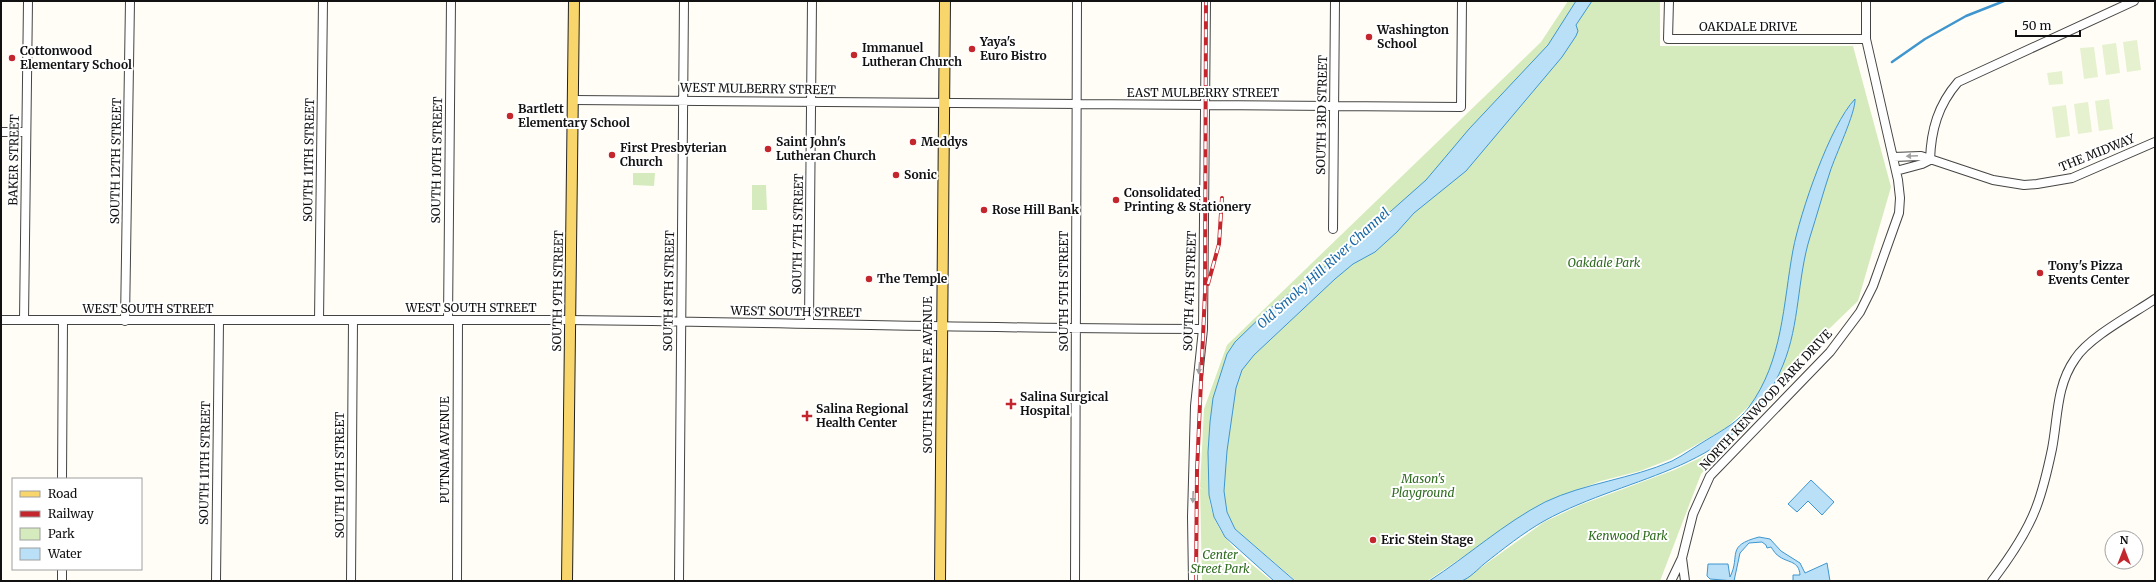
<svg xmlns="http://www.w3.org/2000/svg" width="2156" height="582" font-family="Merriweather,serif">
	<rect width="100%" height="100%" fill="#fffdf5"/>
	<path fill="#d5ebbd" d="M1568,1H1660V46H1853L1891,187L1858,301L1726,428L1671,459L1640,471L1601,481L1544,502L1427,581H1296L1235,529L1227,512L1209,495C1212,535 1243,557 1272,581H1202L1200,488L1203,490L1200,487L1204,409L1227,345L1541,42Z
		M633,173H655L654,186L633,185Z
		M752,185H766L767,210H752Z
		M1732,437L1733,439L1701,474L1660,581H1462L1544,522L1580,505L1674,470L1700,458Z"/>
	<path fill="#e6f2cf" d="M2137,40L2141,70L2127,72L2123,42Z
		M2116,43L2120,73L2106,75L2102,45Z
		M2094,47L2098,77L2084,79L2080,48Z
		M2062,71L2063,84L2049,85L2047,73Z
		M2109,99L2113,129L2099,131L2095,101Z
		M2088,102L2092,132L2078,134L2074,104Z
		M2066,105L2070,136L2056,138L2052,107Z"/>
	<path fill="#b9e0f7" stroke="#3f96cf" d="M1576,1H1592L1576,25L1578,31L1576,36L1562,57L1466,171L1414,213L1397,232L1375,252L1353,264L1335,279L1254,355L1242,370L1236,388L1227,451L1224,491L1227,512L1235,529L1295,581H1274L1225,537L1214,517L1209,495L1208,452L1210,422L1213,398L1227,354L1235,342L1268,310L1347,250L1426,180L1469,129L1548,45Z
		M1855,99C1856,112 1835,156 1830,172C1823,193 1817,215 1810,237C1797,279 1800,324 1783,365C1739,473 1633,472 1544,521C1523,533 1503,549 1484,564C1478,569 1469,579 1461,581C1451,582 1439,581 1429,581C1468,556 1504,523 1545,502C1585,483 1631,479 1672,461C1684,455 1696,446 1708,439C1723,430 1738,422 1749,407C1783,361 1783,304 1793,250C1800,213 1830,125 1855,99Z
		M1811,480L1834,502L1822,515L1808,501L1797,512L1788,504Z
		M1759,537L1770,539L1781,551L1800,563L1805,573L1827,563L1830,581H1793V575H1800C1799,561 1789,563 1780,557C1776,555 1773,550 1771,547L1767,548L1766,545L1762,542L1749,543L1740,553L1734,581L1710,579L1707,576L1708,564H1728L1730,577C1741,555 1725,546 1759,537Z"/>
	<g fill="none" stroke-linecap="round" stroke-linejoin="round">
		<path stroke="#3f96cf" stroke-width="2.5" d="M1892,62L1925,39L1966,16L2004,1"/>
		<defs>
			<path id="minor" d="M1669,1L1668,39H1866
				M573,100L1461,107L1462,1
				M1,132H26
				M1893,157L1921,156L1993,180L2024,185L2037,184L2072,178L2155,142
				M1930,160C1931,130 1938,105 1958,82L2134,1
				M1896,171L1922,164L1930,160
				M1333,229L1335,1
				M1,320C190,321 380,319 569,320C780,322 992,329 1203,329
				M24,320L28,1
				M319,320L323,1
				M448,320L451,1
				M125,321L130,1
				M809,323L812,1
				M62,479L63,320
				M1682,558L1685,581
				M62,581V569
				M216,581L219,322
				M351,581L353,320
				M457,581L458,320
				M679,581L684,1
				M1075,581L1077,1
				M1193,581L1192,517L1195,406L1203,329L1206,1
				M1671,581L1682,558L1693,514L1710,476L1830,352L1860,312L1873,286L1899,213L1900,198L1898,180L1866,39V1
				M1992,581C2008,560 2027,532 2036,508C2043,490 2048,468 2052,449C2058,418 2056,386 2075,359C2089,337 2133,314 2155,299"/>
			<path id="major" d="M567,581L574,1
				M940,581L945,1"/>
		</defs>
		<use href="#minor" stroke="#444" stroke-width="10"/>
		<use href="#major" stroke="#222" stroke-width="12"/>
		<use href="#minor" stroke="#fff" stroke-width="8"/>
		<use href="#major" stroke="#f9d66b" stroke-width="10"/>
		<defs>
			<path id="rail" d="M1208,284L1219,244L1222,198
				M1196,581L1197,470L1205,292L1206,1"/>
		</defs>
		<use href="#rail" stroke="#c4262e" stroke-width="4"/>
		<use href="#rail" stroke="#fff" stroke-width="2.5" stroke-dasharray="8" stroke-linecap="butt"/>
	</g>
	<defs><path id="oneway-solid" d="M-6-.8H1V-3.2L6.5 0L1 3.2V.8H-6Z"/></defs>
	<g fill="#a0a0a0">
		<use href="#oneway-solid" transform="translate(1912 156) rotate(177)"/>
		<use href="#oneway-solid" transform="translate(1199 368) rotate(96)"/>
		<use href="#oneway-solid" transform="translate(1193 497) rotate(92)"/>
	</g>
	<g fill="#c4262e" stroke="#fff" stroke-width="1.5">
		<circle cx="1369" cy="37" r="4"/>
		<circle cx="972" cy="49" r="4"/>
		<circle cx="854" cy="55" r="4"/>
		<circle cx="12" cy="58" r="4"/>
		<circle cx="510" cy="116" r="4"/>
		<circle cx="913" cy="142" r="4"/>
		<circle cx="768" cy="149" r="4"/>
		<circle cx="612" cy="155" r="4"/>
		<circle cx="896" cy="175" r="4"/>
		<circle cx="1116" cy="200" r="4"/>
		<circle cx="984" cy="210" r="4"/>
		<circle cx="2040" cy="273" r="4"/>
		<circle cx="869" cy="279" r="4"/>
		<path d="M1009 398h4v4h4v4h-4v4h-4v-4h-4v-4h4z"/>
		<path d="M805 410h4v4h4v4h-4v4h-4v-4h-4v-4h4z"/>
		<circle cx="1373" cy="540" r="4"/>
	</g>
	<g text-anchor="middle" stroke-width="4" stroke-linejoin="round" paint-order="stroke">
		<g font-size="12" fill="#111" stroke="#fff">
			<text x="1748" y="31">OAKDALE DRIVE</text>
			<text transform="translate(758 89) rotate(1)" y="4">WEST MULBERRY STREET</text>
			<text x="1203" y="97">EAST MULBERRY STREET</text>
			<text transform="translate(1322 115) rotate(-89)" y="4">SOUTH 3RD STREET</text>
			<text transform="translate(2097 153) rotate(-22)" y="4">THE MIDWAY</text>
			<text transform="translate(14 160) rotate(-89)" y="4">BAKER STREET</text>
			<text transform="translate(309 160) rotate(-89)" y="4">SOUTH 11TH STREET</text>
			<text transform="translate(437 160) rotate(-89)" y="4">SOUTH 10TH STREET</text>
			<text transform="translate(116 161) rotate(-89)" y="4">SOUTH 12TH STREET</text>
			<text transform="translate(798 234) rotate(-89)" y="4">SOUTH 7TH STREET</text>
			<text transform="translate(558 291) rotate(-89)" y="4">SOUTH 9TH STREET</text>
			<text transform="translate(669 291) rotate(-89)" y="4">SOUTH 8TH STREET</text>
			<text transform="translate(1064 291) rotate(-90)" y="4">SOUTH 5TH STREET</text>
			<text transform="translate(1190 291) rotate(-88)" y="4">SOUTH 4TH STREET</text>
			<text x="471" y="312">WEST SOUTH STREET</text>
			<text x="148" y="313">WEST SOUTH STREET</text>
			<text transform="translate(796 312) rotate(1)" y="4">WEST SOUTH STREET</text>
			<text transform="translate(928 375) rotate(-90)" y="4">SOUTH SANTA FE AVENUE</text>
			<text transform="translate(1766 400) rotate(-47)" y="4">NORTH KENWOOD PARK DRIVE</text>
			<text transform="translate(445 450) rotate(-90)" y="4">PUTNAM AVENUE</text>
			<text transform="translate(205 463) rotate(-89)" y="4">SOUTH 11TH STREET</text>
			<text transform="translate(340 475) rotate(-90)" y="4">SOUTH 10TH STREET</text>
		</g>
		<g font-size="12" font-weight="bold" fill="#111" stroke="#fff" text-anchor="start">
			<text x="1377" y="34">Washington<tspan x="1377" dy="14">School</tspan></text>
			<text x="980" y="46">Yaya's<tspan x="980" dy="14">Euro Bistro</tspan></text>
			<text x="862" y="52">Immanuel<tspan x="862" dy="14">Lutheran Church</tspan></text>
			<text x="20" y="55">Cottonwood<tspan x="20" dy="14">Elementary School</tspan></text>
			<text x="518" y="113">Bartlett<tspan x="518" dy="14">Elementary School</tspan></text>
			<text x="776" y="146">Saint John's<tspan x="776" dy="14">Lutheran Church</tspan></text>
			<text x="921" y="146">Meddys</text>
			<text x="620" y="152">First Presbyterian<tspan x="620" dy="14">Church</tspan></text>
			<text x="904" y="179">Sonic</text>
			<text x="1124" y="197">Consolidated<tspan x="1124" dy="14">Printing &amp; Stationery</tspan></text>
			<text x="992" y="214">Rose Hill Bank</text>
			<text x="2048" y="270">Tony's Pizza<tspan x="2048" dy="14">Events Center</tspan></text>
			<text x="877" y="283">The Temple</text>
			<text x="1020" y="401">Salina Surgical<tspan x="1020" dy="14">Hospital</tspan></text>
			<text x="816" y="413">Salina Regional<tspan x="816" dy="14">Health Center</tspan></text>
			<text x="1381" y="544">Eric Stein Stage</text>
		</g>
		<g font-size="12" font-style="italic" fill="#2f6b1f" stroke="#fff">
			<text x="1604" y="267">Oakdale Park</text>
			<text x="1423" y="483">Mason's<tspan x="1423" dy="14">Playground</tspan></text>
			<text x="1628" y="540">Kenwood Park</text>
			<text x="1220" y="559">Center<tspan x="1220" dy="14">Street Park</tspan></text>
		</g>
		<g font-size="13" font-style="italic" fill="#1768a6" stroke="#fff">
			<text transform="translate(1323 268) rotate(-42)" y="5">Old Smoky Hill River Channel</text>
		</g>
	</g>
	<rect width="2156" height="582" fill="none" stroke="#111111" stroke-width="4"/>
	<rect x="12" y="478" width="130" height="92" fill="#ffffff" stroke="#a0a0a0"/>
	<rect x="20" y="491" width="20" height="6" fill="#f9d66b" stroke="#a0a0a0"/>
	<text x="48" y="498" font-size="12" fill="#111111">Road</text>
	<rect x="20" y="511" width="20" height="6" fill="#c4262e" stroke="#a0a0a0"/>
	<text x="48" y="518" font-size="12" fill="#111111">Railway</text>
	<rect x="20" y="528" width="20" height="12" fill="#d5ebbd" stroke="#a0a0a0"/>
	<text x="48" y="538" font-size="12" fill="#111111">Park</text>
	<rect x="20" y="548" width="20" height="12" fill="#b9e0f7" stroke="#a0a0a0"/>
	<text x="48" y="558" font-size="12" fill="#111111">Water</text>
	<g transform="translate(2124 550)"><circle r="19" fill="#ffffff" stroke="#a0a0a0"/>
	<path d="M0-3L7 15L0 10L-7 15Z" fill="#c4262e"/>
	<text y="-6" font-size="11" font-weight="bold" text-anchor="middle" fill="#111111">N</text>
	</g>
	<path d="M2016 30v6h64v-6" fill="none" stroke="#111111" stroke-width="2"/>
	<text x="2022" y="30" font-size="12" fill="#111111" stroke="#ffffff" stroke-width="3" paint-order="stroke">50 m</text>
</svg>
